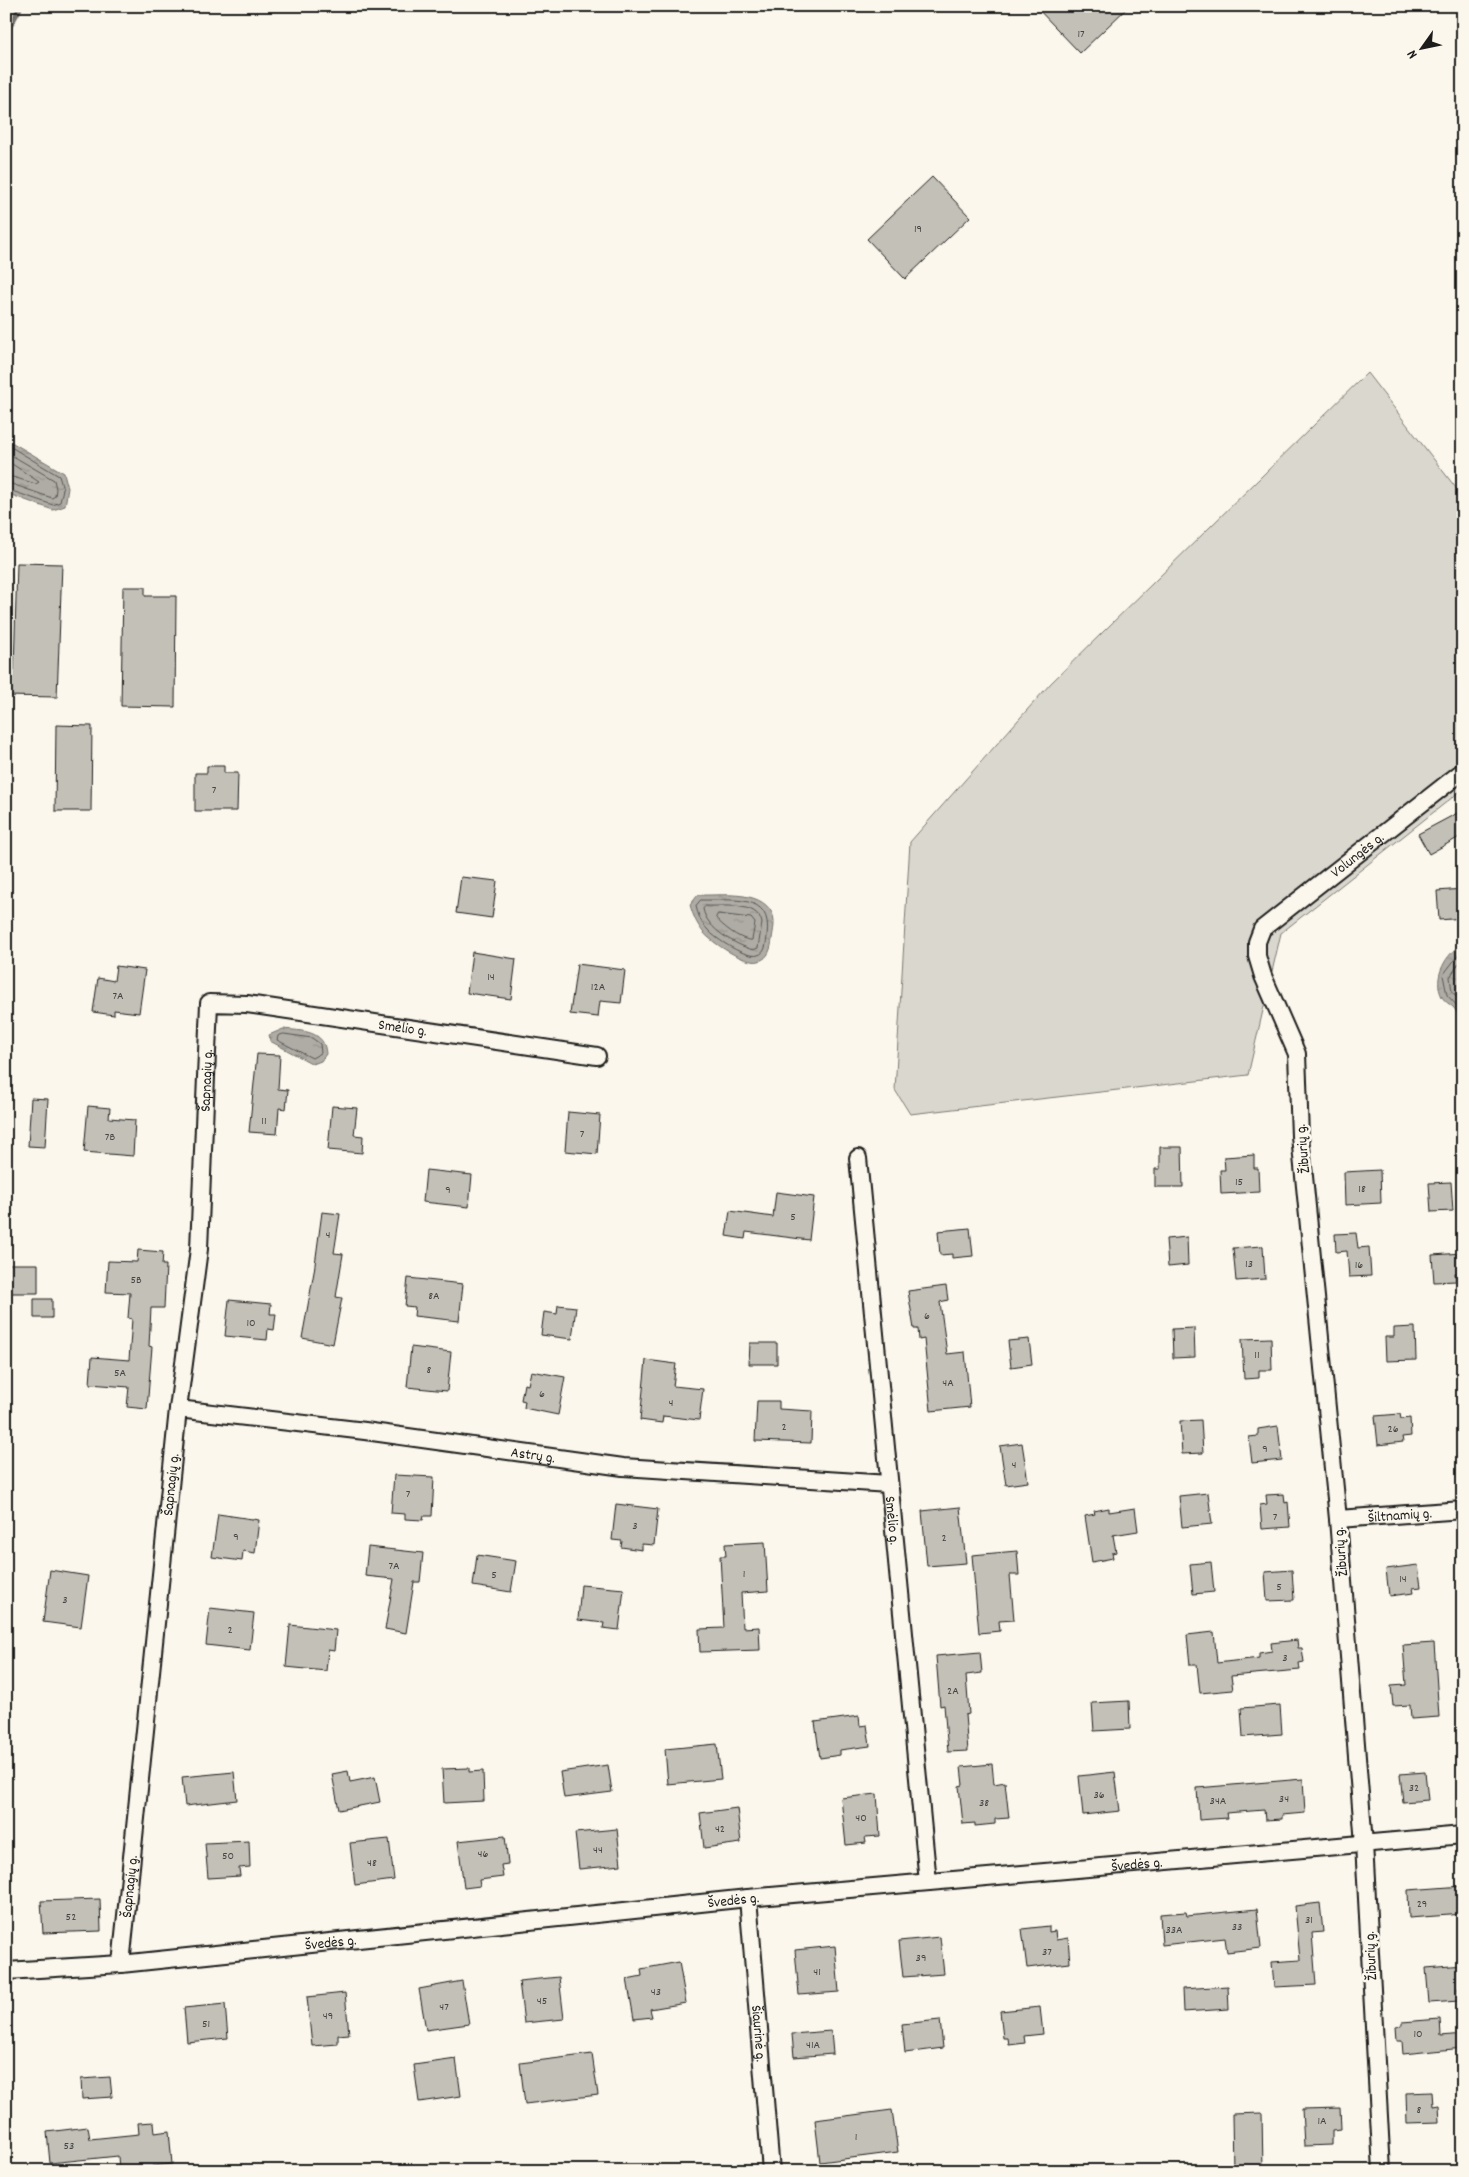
<svg xmlns="http://www.w3.org/2000/svg" width="1469" height="2177" font-family="Dekko,sans-serif">
	<defs>
		<pattern id="water-ripples" width="26" height="14" patternUnits="userSpaceOnUse" patternTransform="scale(1.25)"><rect width="26" height="14" fill="#afaca5"/><path d="M2 4q2-2 4 0t4 0M15 11q2-2 4 0t4 0" fill="none" stroke="#96938d"/></pattern>
	</defs>
	<rect width="100%" height="100%" fill="#fbf7ec"/>
	<filter id="ink" filterUnits="userSpaceOnUse"><feTurbulence type="fractalNoise" baseFrequency=".02" numOctaves="2"/><feDisplacementMap in="SourceGraphic" scale="10" xChannelSelector="R" yChannelSelector="G"/><feConvolveMatrix kernelMatrix="1 2 1 2 8 2 1 2 1" color-interpolation-filters="sRGB"/></filter>
	<g filter="url(#ink)">
		<path fill="#dad7ce" stroke="#7b7a75" d="M1367,373L1463,497V789L1281,933L1248,1075L910,1114L895,1090L910,842L1051,683Z"/>
		<path fill="url(#water-ripples)" stroke="#74726e" d="M6,439L64,473L68,488L65,506L53,510L6,493Z
			M698,895C720,896 760,889 772,913C776,921 773,931 772,939C771,948 769,958 759,961C745,965 711,942 703,932C696,923 693,915 690,905Z
			M1463,943V1021C1460,1017 1457,1012 1454,1008C1450,1004 1445,1002 1442,997C1432,977 1446,954 1463,943Z
			M283,1029C302,1031 325,1030 326,1054L321,1061L313,1064L270,1041L269,1035Z"/>
		<g fill="none" stroke-linecap="round" stroke-linejoin="round">
			<path stroke="#575653" stroke-width="1" d="M6,444L59,476L63,489L60,502L53,505L6,489
				M6,452L54,480L56,489L55,496L52,498L6,482
				M6,460L39,482L36,484L6,475
				M701,900C732,901 773,892 767,936C766,943 766,953 758,955C747,959 715,939 708,930C701,923 698,915 696,906Z
				M706,906C722,907 758,901 762,923L758,948L753,950C735,944 707,930 703,909Z
				M718,914L751,918L755,923L752,940C742,941 723,927 716,918Z
				M1463,949L1443,975L1447,995L1463,1012
				M1463,957L1450,977L1452,992L1463,1001
				M284,1034L312,1038L320,1044L321,1053L312,1058L277,1040L278,1036Z"/>
			<path stroke="#74726e" stroke-width="5.5" d="M6,33L21,6"/>
		</g>
		<path fill="#c3c0b8" stroke="#1c1c1c" d="M1035,6H1129L1080,53Z
			M932,177L970,217L905,279L867,239Z
			M17,563L62,564L57,697L6,696V670H14Z
			M123,587H145V596H176L175,707L121,706Z
			M56,725L92,726L91,811H55Z
			M207,766H224V773H238L237,811H195V773H207Z
			M1463,810V835L1429,854L1418,834Z
			M461,877L497,881L492,918L456,913Z
			M1463,889V918L1439,920L1437,891Z
			M472,952L516,959L511,999L467,993Z
			M577,964L625,970L621,1003L600,1001L598,1017L570,1014Z
			M116,966L145,970L139,1013L114,1010V1015L93,1012L98,978L114,981Z
			M257,1054L280,1055L278,1089L288,1090L286,1109L279,1108L277,1134L249,1132Z
			M31,1098L48,1099L45,1147L28,1146Z
			M88,1106L110,1108L109,1118L135,1120L133,1156L84,1152Z
			M332,1106L357,1108L354,1135L363,1136L362,1153L328,1150Z
			M568,1112L600,1115L597,1154L565,1151Z
			M1160,1147H1182L1183,1187H1155V1169H1160Z
			M1254,1155V1168H1258L1259,1192L1221,1194L1220,1170H1225L1224,1157Z
			M426,1170L472,1175L469,1207L423,1202Z
			M1380,1170L1381,1203L1345,1205L1344,1172Z
			M1451,1182L1453,1211L1431,1212L1429,1183Z
			M776,1192L814,1197L809,1240L746,1232L745,1239L726,1236L730,1211L773,1217Z
			M322,1212L340,1214L334,1253L343,1254L336,1297L342,1298L333,1344L302,1338L314,1272Z
			M970,1228L973,1256L952,1258V1254L940,1255L938,1231Z
			M1356,1233L1358,1248L1369,1247L1371,1276L1349,1277L1347,1251L1336,1252L1335,1234Z
			M1187,1237L1188,1265L1168,1267L1166,1239Z
			M1263,1246L1265,1279L1236,1281L1233,1248Z
			M138,1250L163,1252L162,1265H166L164,1308H151L149,1346L152,1347L147,1409L127,1407L129,1387L90,1384L92,1357L129,1360L132,1319L128,1318L130,1293L106,1292L108,1261L137,1262Z
			M1463,1253V1273H1455L1456,1281L1434,1282L1432,1255Z
			M6,1264H38V1293H6Z
			M408,1278L463,1284L459,1321L414,1316L415,1307L405,1306Z
			M946,1286L948,1300L940,1302L947,1354L965,1352L970,1407L931,1411L924,1339L919,1340L918,1329H914L908,1291Z
			M34,1299H52V1318H34Z
			M229,1300L271,1304L270,1314H276L274,1330L268,1329L267,1340L225,1336Z
			M558,1305L576,1307L572,1339L541,1335L544,1312L557,1314Z
			M1415,1327L1416,1360L1386,1361L1385,1337H1394V1328Z
			M1194,1328L1195,1357L1173,1358L1172,1329Z
			M1271,1338L1272,1370H1259V1378L1244,1379L1242,1339Z
			M1029,1339L1032,1364L1011,1367L1008,1341Z
			M750,1343H777V1364H749Z
			M411,1347L451,1352L447,1391L407,1387Z
			M646,1360L676,1364L673,1386L703,1389L699,1420L663,1416L662,1423L640,1420Z
			M531,1371L565,1377L558,1415L524,1408L525,1401L521,1400L524,1384L528,1385Z
			M757,1401H779V1409L812,1411L811,1443L755,1441Z
			M1400,1414L1401,1419L1410,1418L1411,1436L1402,1437L1403,1442L1378,1445L1375,1416Z
			M1201,1420L1203,1453L1182,1454L1180,1421Z
			M1278,1426L1282,1460L1252,1463L1249,1437L1258,1436V1429Z
			M1022,1443L1028,1482L1006,1485L1000,1446Z
			M394,1475L434,1477L432,1516H424L423,1520L405,1519V1514L391,1513Z
			M1208,1493L1212,1524L1182,1527L1179,1496Z
			M1284,1494L1285,1503L1288,1502L1290,1527L1262,1529L1260,1505L1267,1504L1266,1495Z
			M616,1504L658,1509L654,1545L642,1544V1550L621,1547L622,1541L612,1540Z
			M960,1507L966,1563L927,1566L922,1511Z
			M1109,1508V1512L1135,1508L1138,1531L1113,1535L1116,1552L1112,1553L1113,1558L1092,1562L1085,1516L1095,1514L1094,1511Z
			M218,1514L259,1520L255,1553L243,1551L242,1561L212,1557Z
			M765,1542L768,1591L741,1593L743,1628L759,1627L760,1650L700,1652L699,1629L724,1628L720,1556H726L725,1544Z
			M368,1547L423,1553L420,1582H414L406,1633L385,1629L394,1579L365,1576Z
			M1017,1551L1019,1575H1010L1014,1620L999,1621L1000,1631L979,1633L972,1555Z
			M477,1555L516,1561L511,1592L473,1586Z
			M1211,1562L1214,1592L1193,1594L1190,1564Z
			M1418,1565L1421,1587L1413,1588L1414,1593L1389,1596L1386,1569Z
			M50,1570L88,1576L81,1627L43,1622Z
			M1292,1570L1294,1600L1267,1601L1265,1572Z
			M581,1585L624,1589L619,1630L603,1628L604,1623L578,1620Z
			M210,1608L254,1613L250,1650L206,1645Z
			M290,1625L336,1630L334,1651L328,1650L326,1671L286,1667Z
			M1214,1632L1217,1663L1259,1658V1653L1272,1651L1271,1643L1297,1640L1298,1648H1302L1304,1662L1299,1663L1300,1670L1231,1676L1233,1690L1200,1693L1197,1665H1190L1187,1635Z
			M1434,1643L1439,1717L1411,1719L1410,1705L1393,1706L1391,1686L1406,1685L1403,1645Z
			M980,1652L982,1673L966,1675L969,1714L965,1715L968,1751L948,1752L944,1705L940,1706L936,1656Z
			M1129,1701L1130,1729L1094,1731L1092,1703Z
			M1280,1705L1282,1734L1243,1737L1241,1708Z
			M859,1716L860,1726L867,1725L870,1746L840,1750V1755L820,1758L815,1722Z
			M717,1744L721,1779L668,1784L665,1749Z
			M992,1764L994,1784L1005,1782L1009,1818L995,1819V1824L975,1826V1823L963,1824L959,1786L963,1785L961,1767Z
			M608,1765L612,1792L564,1798L560,1772Z
			M469,1768V1772L483,1771L484,1801L444,1803L442,1769Z
			M348,1771L350,1782L375,1777L380,1802L339,1810L332,1774Z
			M234,1772L237,1800L185,1806L182,1777Z
			M1115,1772L1120,1811L1083,1815L1079,1776Z
			M1425,1772L1428,1800L1403,1802L1400,1774Z
			M1303,1779L1305,1813L1282,1815V1819L1265,1820L1264,1810L1226,1813L1227,1818L1199,1820L1197,1788Z
			M877,1794L880,1836L865,1837L866,1843L846,1845L841,1798Z
			M737,1808L741,1843L704,1848L700,1813Z
			M617,1829L621,1865L579,1869L575,1833Z
			M505,1836L508,1864L501,1865L503,1877L479,1880L480,1886L464,1888L458,1841Z
			M389,1839L394,1880L355,1885L350,1843Z
			M249,1841L250,1867L239,1868L240,1876L208,1878L205,1843Z
			M1463,1886V1914L1409,1918L1408,1890Z
			M100,1899L101,1931L43,1933L41,1901Z
			M1320,1903L1323,1932L1312,1933L1316,1985L1274,1987L1272,1962L1300,1960L1295,1906Z
			M1257,1909L1261,1948L1227,1952L1225,1938L1162,1945L1160,1914L1186,1912L1187,1916Z
			M1049,1926V1932L1055,1931L1056,1940L1068,1938L1070,1963L1027,1968L1022,1929Z
			M940,1937L944,1974L903,1977L899,1941Z
			M835,1946L839,1992L799,1995L795,1950Z
			M679,1962L686,2003L650,2009L652,2017L634,2019L627,1979L642,1976L641,1969Z
			M1463,1965V1988H1458L1459,2001L1429,2003L1426,1968Z
			M559,1977L564,2019L524,2023L519,1981Z
			M462,1981L469,2024L426,2030L419,1989Z
			M1228,1986L1229,2009L1183,2012L1182,1989Z
			M345,1993L349,2034L338,2035V2044L312,2046L307,1997Z
			M225,2004L228,2038L187,2042L184,2008Z
			M1040,2007L1043,2034L1024,2036L1025,2043L1009,2045L1008,2038H1003L1000,2011Z
			M1440,2019L1441,2036L1463,2034V2048L1403,2054L1402,2041H1397L1396,2026L1402,2025V2022Z
			M940,2020L943,2048L905,2053L902,2024Z
			M831,2031L833,2054L794,2057L792,2034Z
			M592,2054L598,2095L525,2104L520,2063Z
			M456,2059L461,2096L419,2102L414,2065Z
			M110,2077L112,2097L82,2099L81,2079Z
			M1432,2092L1433,2106L1439,2105L1440,2122L1407,2123L1406,2093Z
			M1340,2108L1341,2130L1332,2131V2145L1304,2146L1302,2109Z
			M892,2110L898,2152L820,2162L815,2120Z
			M1262,2113L1263,2171H1233L1232,2114Z
			M154,2122L155,2133L169,2131L172,2164L152,2166L153,2171H119L118,2156L50,2163L47,2132L88,2127L90,2139L139,2134L138,2123Z"/>
		<g fill="none" stroke-linecap="round" stroke-linejoin="round">
			<defs>
				<g id="minor">
					<path id="s1" d="M858,1158L928,1882"/>
					<path id="s2" d="M178,1409L365,1431L623,1467L889,1484"/>
					<path id="s3" d="M1338,1519L1463,1510"/>
					<path id="s4" d="M748,1898L771,2171"/>
					<path id="s5" d="M121,1964L178,1409L199,1249L209,1003L247,1004L597,1056"/>
					<path id="s6" d="M6,1971L121,1964L748,1898L1463,1835"/>
					<path id="s7" d="M1382,2171L1364,1844L1338,1519L1300,1136L1297,1054L1263,976L1257,956V942L1262,929L1463,771"/>
				</g>
			</defs>
			<use href="#minor" stroke="#1c1c1c" stroke-width="20"/>
			<use href="#minor" stroke="#fbf7ec" stroke-width="16"/>
		</g>
	</g>
	<g text-anchor="middle" stroke-width="5" stroke-linejoin="round" paint-order="stroke">
		<g font-size="12" fill="#464543">
			<text x="1081" y="37">17</text>
			<text x="918" y="232">19</text>
			<text x="214" y="793">7</text>
			<text x="491" y="980">14</text>
			<text x="598" y="990">12A</text>
			<text x="118" y="999">7A</text>
			<text x="264" y="1124">11</text>
			<text x="582" y="1137">7</text>
			<text x="110" y="1140">7B</text>
			<text x="1239" y="1185">15</text>
			<text x="1362" y="1192">18</text>
			<text x="448" y="1193">9</text>
			<text x="793" y="1220">5</text>
			<text x="328" y="1238">4</text>
			<text x="1249" y="1267">13</text>
			<text x="1359" y="1268">16</text>
			<text x="136" y="1283">5B</text>
			<text x="434" y="1299">8A</text>
			<text x="927" y="1319">6</text>
			<text x="251" y="1326">10</text>
			<text x="1257" y="1358">11</text>
			<text x="429" y="1373">8</text>
			<text x="120" y="1376">5A</text>
			<text x="948" y="1386">4A</text>
			<text x="542" y="1397">6</text>
			<text x="671" y="1406">4</text>
			<text x="784" y="1430">2</text>
			<text x="1393" y="1432">26</text>
			<text x="1265" y="1452">9</text>
			<text x="1014" y="1468">4</text>
			<text x="408" y="1497">7</text>
			<text x="1275" y="1520">7</text>
			<text x="635" y="1529">3</text>
			<text x="236" y="1540">9</text>
			<text x="944" y="1541">2</text>
			<text x="394" y="1569">7A</text>
			<text x="744" y="1577">1</text>
			<text x="494" y="1578">5</text>
			<text x="1403" y="1582">14</text>
			<text x="1279" y="1590">5</text>
			<text x="65" y="1603">3</text>
			<text x="230" y="1633">2</text>
			<text x="1285" y="1661">3</text>
			<text x="953" y="1694">2A</text>
			<text x="1414" y="1791">32</text>
			<text x="1099" y="1798">36</text>
			<text x="1284" y="1802">34</text>
			<text x="1218" y="1804">34A</text>
			<text x="984" y="1806">38</text>
			<text x="861" y="1821">40</text>
			<text x="720" y="1832">42</text>
			<text x="598" y="1853">44</text>
			<text x="483" y="1857">46</text>
			<text x="228" y="1859">50</text>
			<text x="372" y="1866">48</text>
			<text x="1422" y="1907">29</text>
			<text x="71" y="1920">52</text>
			<text x="1309" y="1923">31</text>
			<text x="1237" y="1930">33</text>
			<text x="1174" y="1933">33A</text>
			<text x="1047" y="1955">37</text>
			<text x="921" y="1961">39</text>
			<text x="817" y="1975">41</text>
			<text x="656" y="1995">43</text>
			<text x="542" y="2004">45</text>
			<text x="444" y="2010">47</text>
			<text x="328" y="2019">49</text>
			<text x="206" y="2027">51</text>
			<text x="1418" y="2037">10</text>
			<text x="813" y="2048">41A</text>
			<text x="1419" y="2113">8</text>
			<text x="1322" y="2124">1A</text>
			<text x="856" y="2140">1</text>
			<text x="69" y="2149">53</text>
		</g>
		<g font-size="15" fill="#1c1c1c" stroke="#fbf7ec">
			<text dy="5" stroke="none"><textPath href="#s7" startOffset="1375">Volungės g.</textPath></text>
			<text dy="5" stroke="none"><textPath href="#s5" startOffset="1161">Smėlio g.</textPath></text>
			<text dy="5" stroke="none"><textPath href="#s5" startOffset="888">Šapnagių g.</textPath></text>
			<text transform="translate(1302 1149) rotate(-95)" y="5">Žiburių g.</text>
			<text dy="5" stroke="none"><textPath href="#s2" startOffset="358">Astrų g.</textPath></text>
			<text dy="5" stroke="none"><textPath href="#s5" startOffset="482">Šapnagių g.</textPath></text>
			<text dy="5" stroke="none"><textPath href="#s3" startOffset="62">Šiltnamių g.</textPath></text>
			<text dy="5" stroke="none"><textPath href="#s1" startOffset="364">Smėlio g.</textPath></text>
			<text transform="translate(1340 1552) rotate(-95)" y="5">Žiburių g.</text>
			<text dy="5" stroke="none"><textPath href="#s6" startOffset="1136">Švedės g.</textPath></text>
			<text dy="5" stroke="none"><textPath href="#s5" startOffset="78">Šapnagių g.</textPath></text>
			<text dy="5" stroke="none"><textPath href="#s6" startOffset="731">Švedės g.</textPath></text>
			<text dy="5" stroke="none"><textPath href="#s6" startOffset="326">Švedės g.</textPath></text>
			<text transform="translate(1370 1956) rotate(-93)" y="5">Žiburių g.</text>
			<text dy="5" stroke="none"><textPath href="#s4" startOffset="136">Šiaurinė g.</textPath></text>
		</g>
	</g>
	<rect width="1469" height="2177" fill="none" stroke="#fbf7ec" stroke-width="25"/>
	<rect x="12" y="12" width="1444" height="2152" fill="none" stroke="#1c1c1c" stroke-width="2" filter="url(#ink)"/>
	<g transform="translate(1422 48) rotate(237)" stroke="#fbf7ec" stroke-width="4" paint-order="stroke">
	<path d="M0-4L9 19L0 12L-9 19Z" fill="#1c1c1c"/>
	<text y="-8" font-size="14" font-weight="bold" text-anchor="middle" fill="#1c1c1c">N</text>
	</g>
</svg>
